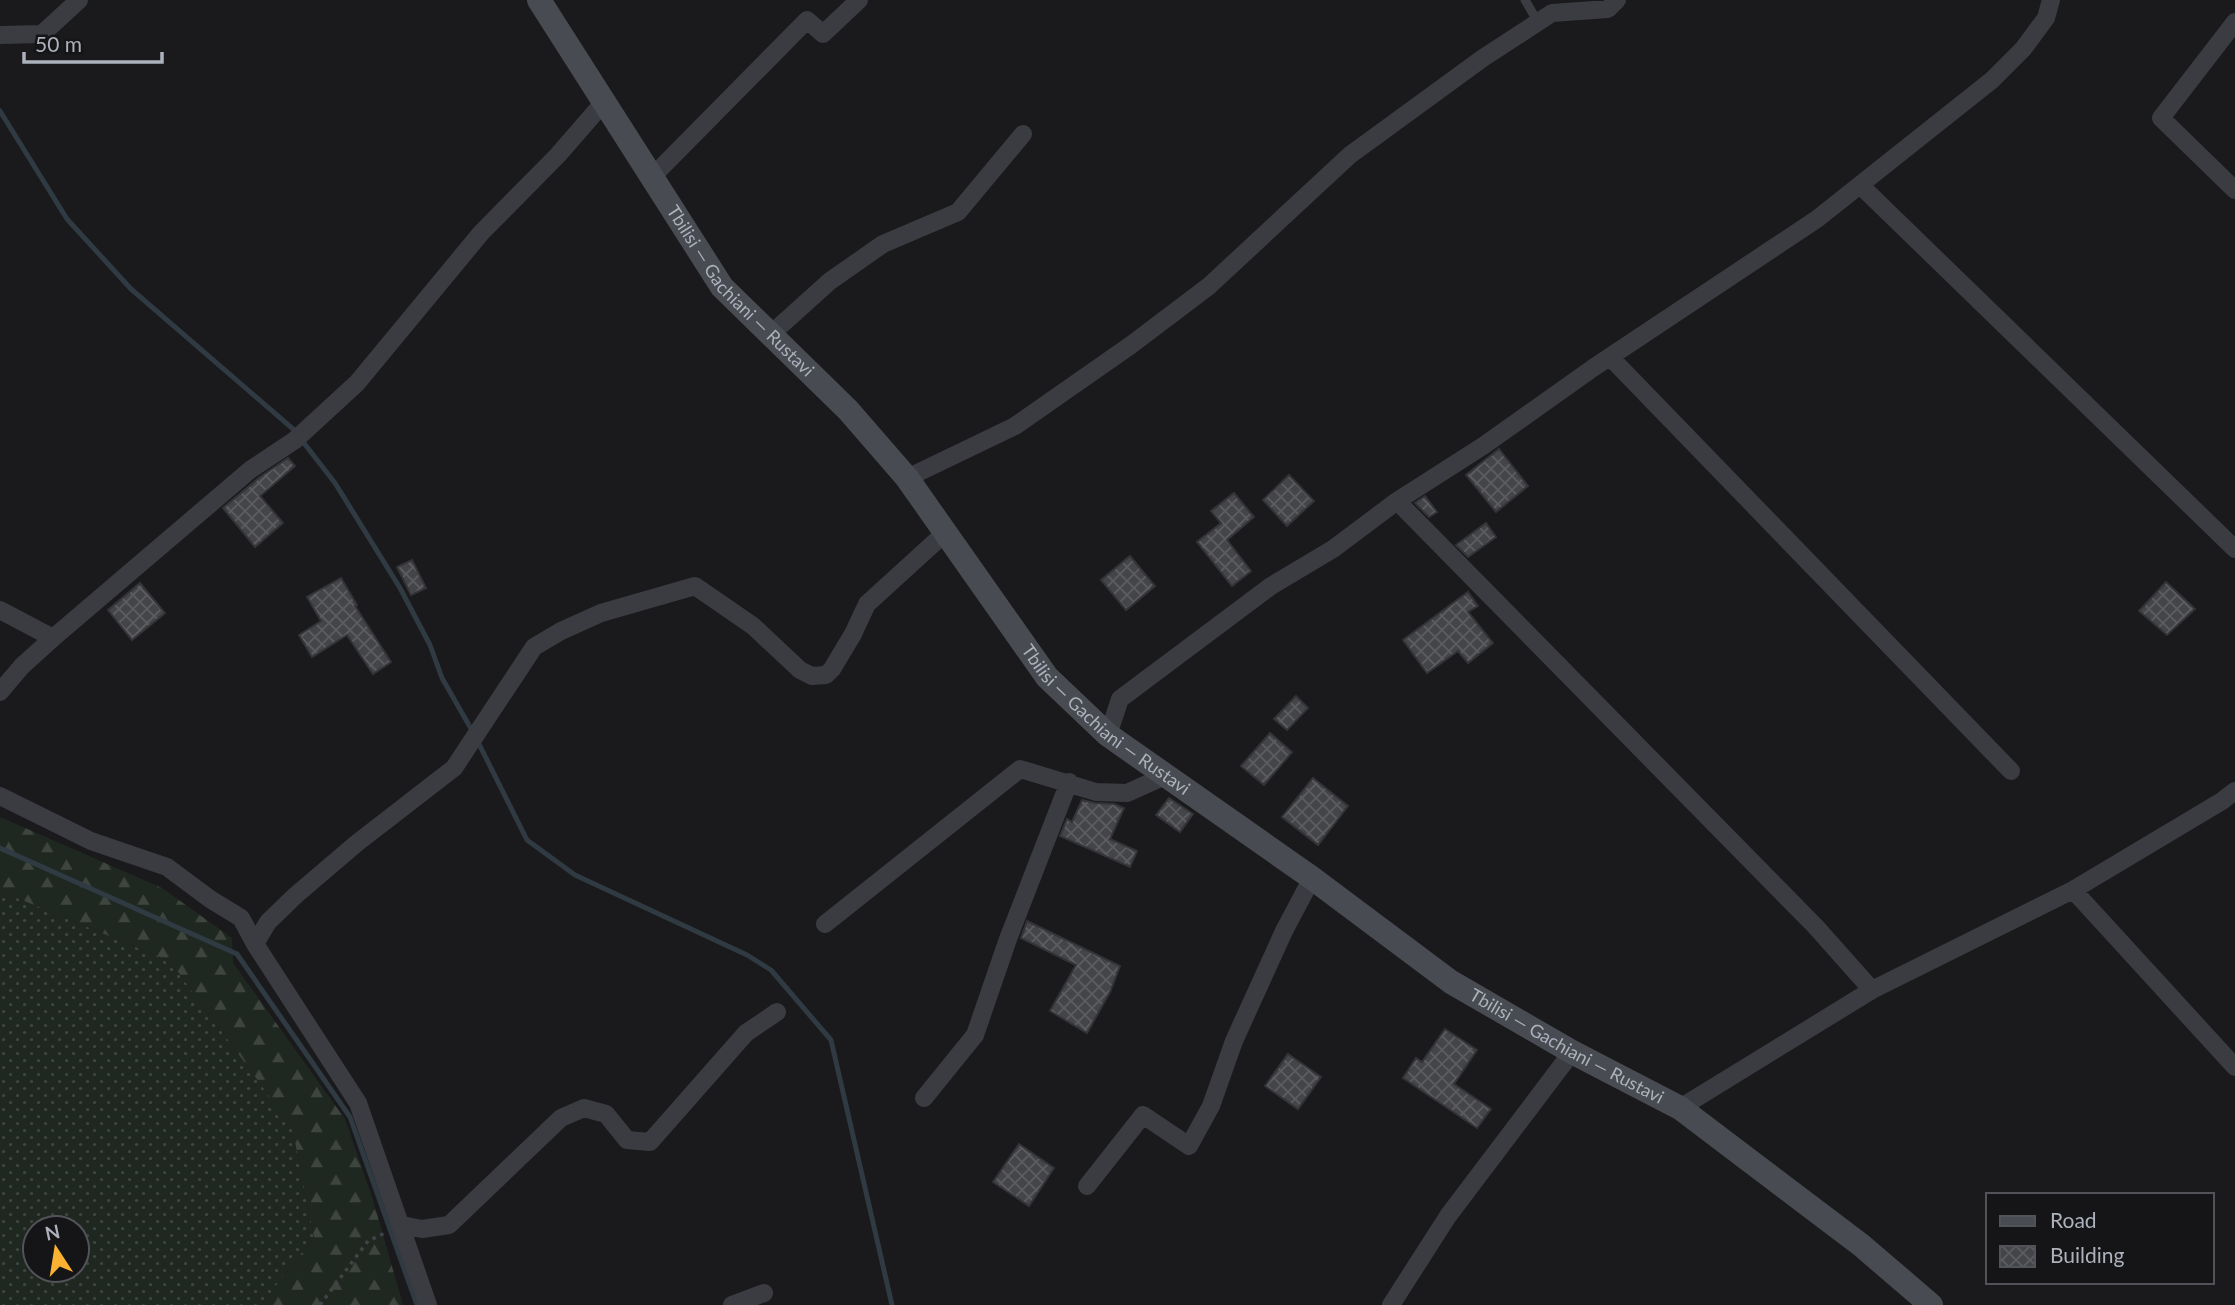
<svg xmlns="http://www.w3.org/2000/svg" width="2235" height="1305" font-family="Lato,sans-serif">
	<defs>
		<pattern id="grass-dots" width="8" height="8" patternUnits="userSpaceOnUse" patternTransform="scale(1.75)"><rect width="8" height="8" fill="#1f2820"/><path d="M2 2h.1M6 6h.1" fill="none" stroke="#3d453e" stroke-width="1.8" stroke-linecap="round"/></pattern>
		<pattern id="forest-firs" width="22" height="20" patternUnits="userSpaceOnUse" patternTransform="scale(1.75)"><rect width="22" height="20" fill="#1f2820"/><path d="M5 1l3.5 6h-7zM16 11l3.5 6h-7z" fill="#3d453e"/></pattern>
		<pattern id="building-cross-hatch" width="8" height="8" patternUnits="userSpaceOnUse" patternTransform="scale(1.75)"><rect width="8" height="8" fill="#444549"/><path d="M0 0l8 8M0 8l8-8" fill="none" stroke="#5c5d61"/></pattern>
	</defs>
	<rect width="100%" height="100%" fill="#1a1a1c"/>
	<path fill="url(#grass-dots)" fill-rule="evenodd" d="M0,891L170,961L292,1127L314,1237L261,1305H0ZM35,1228H77V1270H35Z"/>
	<path fill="url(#forest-firs)" d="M0,817L162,888L232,938L233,963L345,1119L373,1200L403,1305H261L314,1237L292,1127L170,961L0,891Z"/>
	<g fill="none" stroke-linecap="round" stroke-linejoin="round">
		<path stroke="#2f3a42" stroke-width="5" d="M0,111L67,219L131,289L293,429L335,483L400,588L430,645L442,678L474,734L527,840L575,875L747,955L771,970L831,1040L892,1305
			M0,848L237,954L350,1117L417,1305"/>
	</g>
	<path fill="url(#building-cross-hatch)" stroke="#343438" stroke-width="2" d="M1499,449L1528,486L1496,512L1466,475Z
		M288,458L295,466L260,496L283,523L255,547L223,508L260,477Z
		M1289,475L1314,501L1287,526L1263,500Z
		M1234,493L1254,517L1227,540L1251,571L1232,586L1197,542L1221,523L1211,511Z
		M1425,496L1437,512L1429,517L1415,503Z
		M1486,523L1496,537L1468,557L1456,545Z
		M1130,556L1155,586L1126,610L1101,580Z
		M412,560L426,588L411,595L397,567Z
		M341,578L357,605L355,606L391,662L373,674L347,635L312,657L299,635L321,621L307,597Z
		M2166,582L2195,609L2167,635L2139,611Z
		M140,583L165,613L132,640L108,610Z
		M1468,592L1478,606L1468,612L1493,643L1468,663L1458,651L1427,673L1403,640Z
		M1296,696L1308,708L1287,730L1274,719Z
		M1270,733L1292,752L1264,785L1241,766Z
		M1313,778L1348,806L1318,845L1282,817Z
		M1169,798L1193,814L1180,832L1156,815Z
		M1082,800L1095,803L1114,804L1124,808L1110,839L1137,851L1130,867L1060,836L1067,819L1072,822Z
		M1027,921L1120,966L1110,992L1087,1033L1050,1011L1076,965L1021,938Z
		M1445,1029L1477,1050L1454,1084L1491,1109L1477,1128L1403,1078L1416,1058L1422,1062Z
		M1288,1054L1321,1077L1298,1109L1265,1086Z
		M1019,1144L1054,1168L1029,1206L993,1182Z"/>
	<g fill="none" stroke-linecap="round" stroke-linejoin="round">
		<path stroke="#414349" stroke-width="3.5" stroke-dasharray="3.5 5" stroke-linecap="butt" d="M320,1305L368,1241L385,1233"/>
		<path stroke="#3b3c42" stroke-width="9" d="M1525,0L1538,22"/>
		<path stroke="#3b3c42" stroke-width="18" d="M2235,22L2161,118L2235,190
			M0,35L42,34L79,0
			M651,178L807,20L823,34L859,0
			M1860,185L2235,549
			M770,335L830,281L883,244L958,212L1023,134
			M1610,357L2011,771
			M907,478L1015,426L1131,345L1209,286L1350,155L1483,58L1552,13L1608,9L1617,0
			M1397,501L1816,927L1872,990L1680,1108
			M0,610L53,638
			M0,692L22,666L53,638L250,470L295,440L357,383L481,233L558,155L604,102
			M1108,735L1120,699L1271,586L1333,549L1397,501L1483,446L1593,368L1817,219L1992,80L2023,49L2046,18L2051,0
			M0,796L91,841L167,867L210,899L241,918L255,944L358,1103L428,1305
			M2073,890L2235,1067
			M825,924L1020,769L1096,792L1127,793L1165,776
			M255,944L268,922L296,895L357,843L454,768L534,647L561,631L601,613L695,586L753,626L800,670L812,676L826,675L832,669L853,634L867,604L946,532
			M1872,990L2073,890L2222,801L2235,791
			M924,1098L975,1035L1008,939L1069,782
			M1087,1186L1143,1115L1189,1146L1211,1106L1234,1041L1284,931L1312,878
			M402,1225L422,1229L449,1225L561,1118L584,1108L606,1114L627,1140L650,1142L746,1033L777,1012
			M732,1305L764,1293
			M1391,1305L1448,1216L1572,1052"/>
		<path stroke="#484b52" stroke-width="24" id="s1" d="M539,0L722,287L848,410L907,478L1047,677L1108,735L1312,878L1451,982L1572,1052L1680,1108L1861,1245L1931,1305"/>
	</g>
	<g text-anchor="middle" stroke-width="5" stroke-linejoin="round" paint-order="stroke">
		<g font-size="18" fill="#acb1bc" stroke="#151517">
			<text dy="6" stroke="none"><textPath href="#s1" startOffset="355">Tbilisi — Gachiani — Rustavi</textPath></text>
			<text dy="6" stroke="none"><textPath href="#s1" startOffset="922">Tbilisi — Gachiani — Rustavi</textPath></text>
			<text dy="6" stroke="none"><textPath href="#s1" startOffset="1489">Tbilisi — Gachiani — Rustavi</textPath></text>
		</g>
	</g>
	<rect x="1986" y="1193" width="228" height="91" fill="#151517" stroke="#515359" stroke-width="2"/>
	<rect x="2000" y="1216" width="35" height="10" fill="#484b52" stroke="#515359" stroke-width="2"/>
	<text x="2050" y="1228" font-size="21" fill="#acb1bc">Road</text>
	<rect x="2000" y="1246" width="35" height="21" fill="url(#building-cross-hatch)" stroke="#515359" stroke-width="2"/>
	<text x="2050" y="1263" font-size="21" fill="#acb1bc">Building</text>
	<g transform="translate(56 1249) rotate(348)"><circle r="33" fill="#151517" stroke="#515359" stroke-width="2"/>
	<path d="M0-5L12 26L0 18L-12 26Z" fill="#fcb132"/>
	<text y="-10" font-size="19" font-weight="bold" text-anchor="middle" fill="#acb1bc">N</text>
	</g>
	<path d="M24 52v10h138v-10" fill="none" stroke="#acb1bc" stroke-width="3.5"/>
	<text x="35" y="52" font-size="21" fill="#acb1bc" stroke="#151517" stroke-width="5" paint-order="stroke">50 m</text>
</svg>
